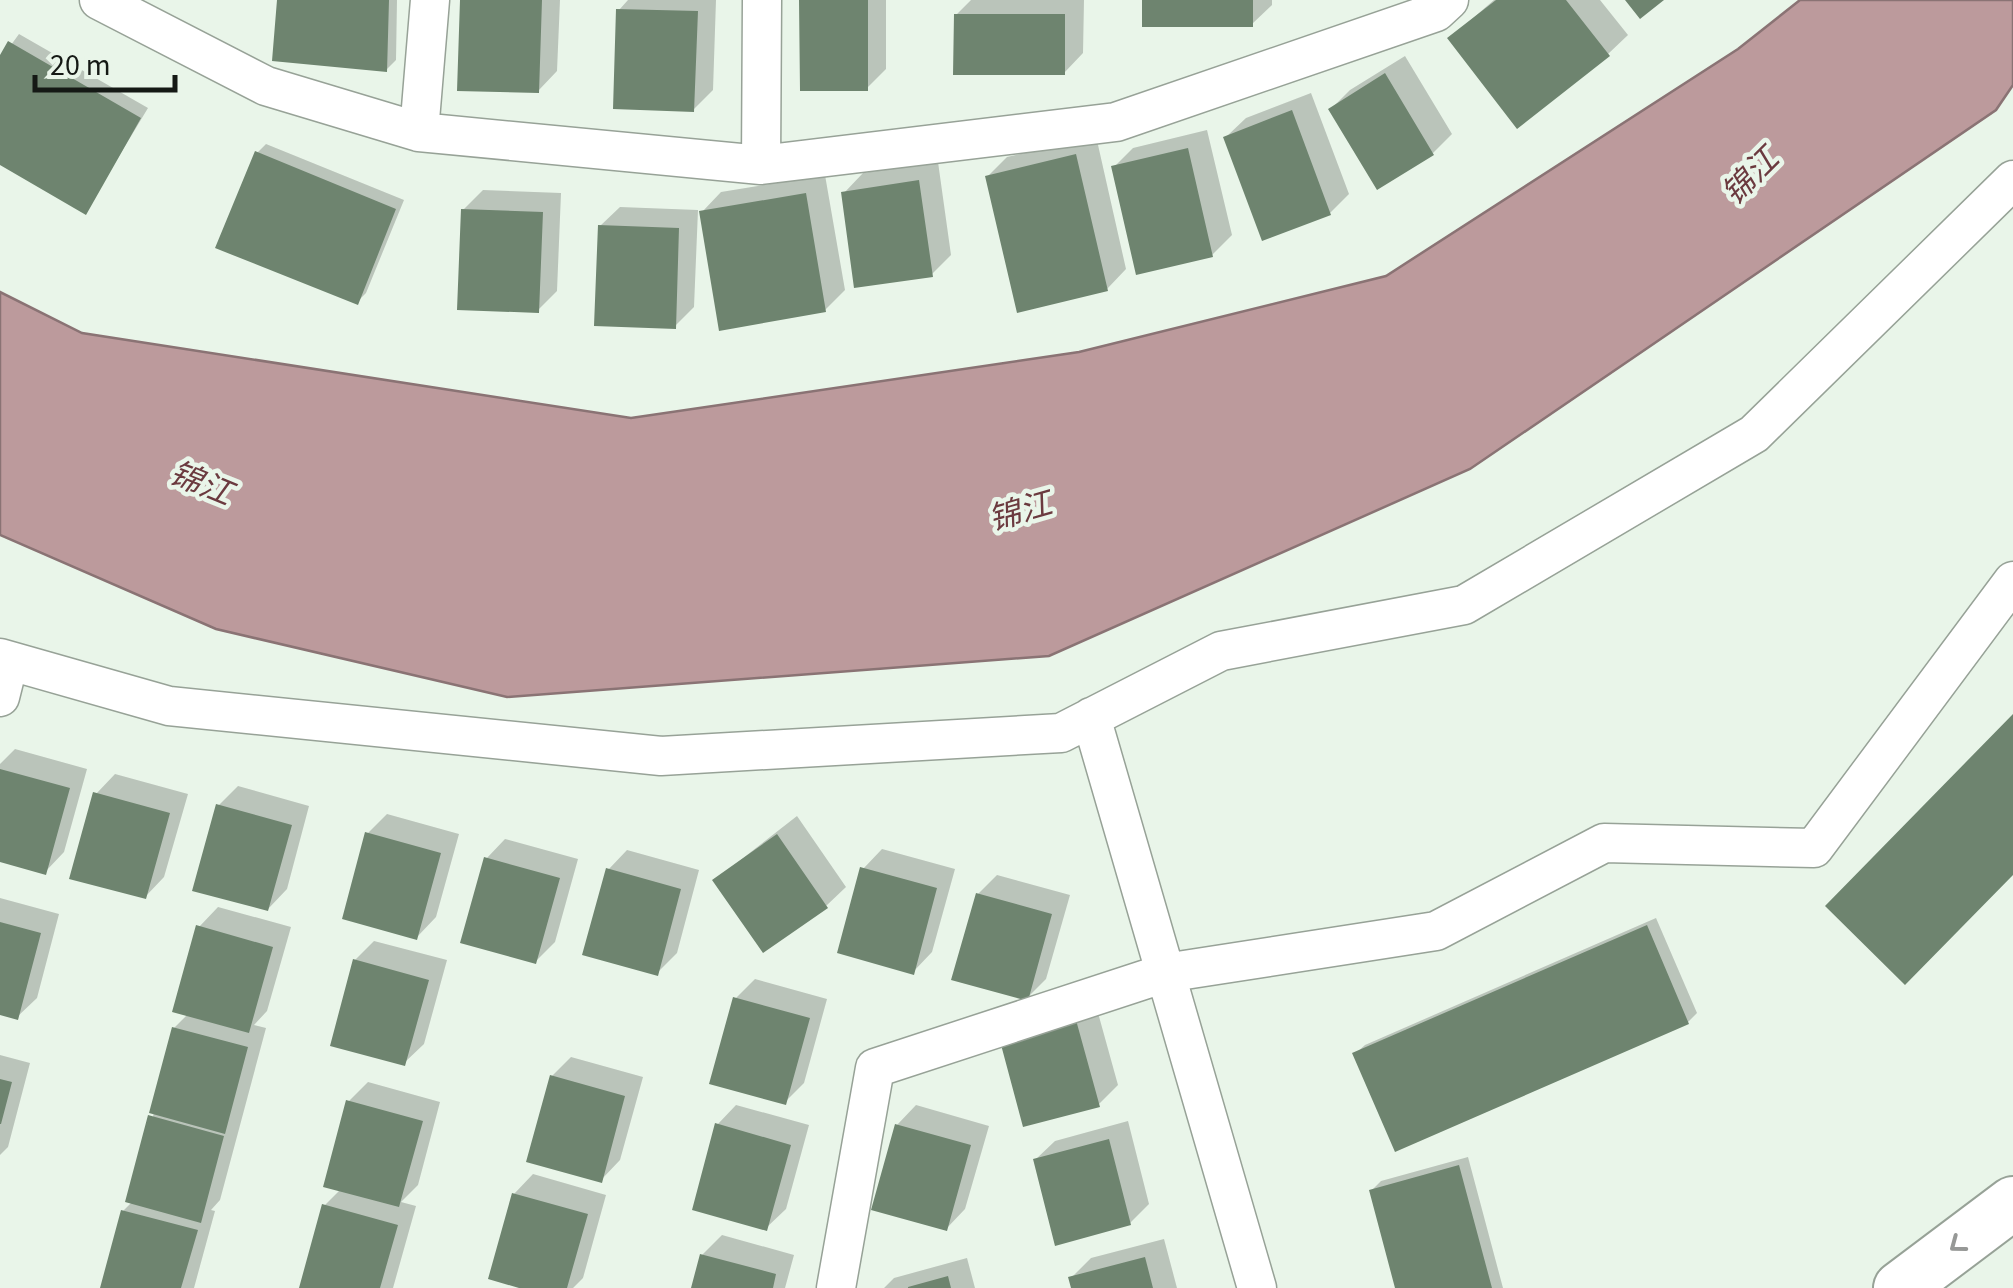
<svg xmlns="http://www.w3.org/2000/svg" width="2013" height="1288" font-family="'Source Sans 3','Noto Sans SC',sans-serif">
	<rect width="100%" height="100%" fill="#e9f5e9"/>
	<path fill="#bc9a9c" stroke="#8a7374" stroke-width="2.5" d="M1800,0H2013V85L1996,110L1470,469L1049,656L507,697L216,629L0,535V292L82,333L631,418L1079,352L1386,276L1738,49Z"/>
	<path fill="#0003" d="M280,0H397L396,60L386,70Z
		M463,0H560L557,71L538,91Z
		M628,0H716L713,90L693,110L619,10Z
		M802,0H886V69L867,88Z
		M971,0H1084L1083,53L1064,73L956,15Z
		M1145,0H1272V5L1252,24Z
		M1494,0H1600L1628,35L1608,54L1450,38Z
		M19,34L148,108L86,211L0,162V60Z
		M1405,56L1452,134L1433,153L1331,109L1350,90Z
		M1311,93L1349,194L1330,213L1226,137L1246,118Z
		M1207,130L1232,235L1212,255L1114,167L1133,148Z
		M1096,136L1126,269L1107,289L987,177L1007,157Z
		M266,144L404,200L366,293L357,302L257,153Z
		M938,162L951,255L932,274L844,193L863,173Z
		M825,175L845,290L825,310L702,212L721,192Z
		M483,190L561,193L557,291L538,310L463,210Z
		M620,207L698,210L694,307L675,326L600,226Z
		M15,749L87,769L64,852L45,872L0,859V764Z
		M115,774L188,794L164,877L145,897L96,794Z
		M238,786L309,806L287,889L268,909L218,806Z
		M387,814L459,834L436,917L417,937L367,834Z
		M797,816L846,887L826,906L715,880Z
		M505,839L578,859L555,942L535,962L486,859Z
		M882,849L955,869L932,952L913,972L863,869Z
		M627,850L699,870L677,953L657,973L608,870Z
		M997,875L1070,895L1046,979L1027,998L978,894Z
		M0,898L59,914L37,998L17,1017L0,1012Z
		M218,907L291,927L267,1011L254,1025L266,1028L220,1200L211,1210L215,1211L194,1288H103L123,1211L133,1201L174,1028L188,1014L199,927Z
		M1656,918L1697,1013L1688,1022L1355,1054L1365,1045Z
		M374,941L447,960L424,1044L404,1063L355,960Z
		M755,979L827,999L804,1083L785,1102L736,998Z
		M1095,1002L1118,1085L1098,1105L1022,1022Z
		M0,1055L30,1063L8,1147L0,1155Z
		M571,1057L643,1077L620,1160L601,1180L552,1076Z
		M368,1082L440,1102L418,1185L401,1202L416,1206L393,1288H302L324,1206L341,1189L349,1101Z
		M736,1105L809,1125L786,1209L766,1228L717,1125Z
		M916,1105L989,1126L965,1209L946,1229L897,1125Z
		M1128,1121L1149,1204L1130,1223L1035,1160L1055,1141Z
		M1468,1157L1503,1288H1398L1372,1190L1381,1181Z
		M533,1174L606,1195L583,1278L573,1288H529L514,1194Z
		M722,1235L794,1255L785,1288H693L702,1255Z
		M1164,1239L1177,1288H1074L1071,1278L1091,1258Z
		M967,1258L975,1288H884L894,1278Z"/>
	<path fill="#6e846f" d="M277,0H389L387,72L272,61Z
		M460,0H542L539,93L457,91Z
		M799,0H868V91H800Z
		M1142,0H1253V27H1142Z
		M1496,0H1566L1610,56L1517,129L1447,38Z
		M1625,0H1664L1640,19Z
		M616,9L698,11L694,112L613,109Z
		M954,14H1065V75H953Z
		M8,41L141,118L86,215L0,165V55Z
		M1385,73L1434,155L1377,190L1328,109Z
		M1292,110L1331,215L1262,241L1223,137Z
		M1188,148L1213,257L1136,275L1111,166Z
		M255,151L396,209L358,305L215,248Z
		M1076,154L1108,291L1017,313L985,176Z
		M919,180L933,277L854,288L841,192Z
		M806,193L826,312L719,331L699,211Z
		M461,209L543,212L539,313L457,310Z
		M598,225L679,228L676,329L594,326Z
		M2013,714V875L1905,985L1825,906Z
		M0,769L70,788L46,875L0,862Z
		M93,792L170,813L146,899L69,879Z
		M216,804L292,825L268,911L192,891Z
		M365,832L441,853L417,940L342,919Z
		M777,834L828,908L763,953L712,880Z
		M484,857L560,878L536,964L460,943Z
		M860,867L937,888L914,975L837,953Z
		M606,868L681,889L658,976L582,955Z
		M976,893L1052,914L1028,1001L951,980Z
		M0,922L41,933L18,1020L0,1015Z
		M196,925L273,947L249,1033L172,1012Z
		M1647,925L1689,1024L1395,1152L1352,1053Z
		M353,959L429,980L405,1066L330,1046Z
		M733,997L810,1018L786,1105L709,1084Z
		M1076,1020L1100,1107L1023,1127L1000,1041Z
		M172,1027L248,1047L225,1134L149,1113Z
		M550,1075L625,1096L602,1183L526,1162Z
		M0,1079L12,1082L1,1124H0Z
		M346,1100L423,1121L399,1207L323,1187Z
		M148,1115L224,1136L201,1223L125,1202Z
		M715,1123L791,1145L767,1231L692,1210Z
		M895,1124L971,1145L947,1231L871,1210Z
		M1109,1139L1131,1225L1055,1246L1033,1159Z
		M1459,1165L1492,1288H1395L1369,1190Z
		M512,1193L588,1214L567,1288H519L488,1279Z
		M322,1204L398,1225L380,1288H299Z
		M121,1210L198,1230L181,1288H100Z
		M700,1254L776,1274L773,1288H691Z
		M1145,1257L1153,1288H1071L1068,1277Z
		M948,1276L951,1288H908V1287Z"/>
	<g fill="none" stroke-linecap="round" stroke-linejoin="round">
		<defs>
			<path id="minor" d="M99,0L266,86L419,132L761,165L1116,122L1436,12L1449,0
				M419,132L430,0
				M761,165L762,0
				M0,658L169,706L661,756L1061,733L1221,651L1464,605L1754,434L2013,180
				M0,697L9,661
				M1091,717L1257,1288
				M836,1288L875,1068L1165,973L1436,931L1604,843L1814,848L2013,581"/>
			<path id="secondary" d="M1900,1288L2013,1203"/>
		</defs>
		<use href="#minor" stroke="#97a297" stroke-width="41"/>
		<use href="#secondary" stroke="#97a297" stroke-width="56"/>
		<use href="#minor" stroke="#fff" stroke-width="38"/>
		<use href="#secondary" stroke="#fff" stroke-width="52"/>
	</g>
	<defs><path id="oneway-chevron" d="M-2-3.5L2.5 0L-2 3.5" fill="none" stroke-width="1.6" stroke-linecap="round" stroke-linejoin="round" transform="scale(2.5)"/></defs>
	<use stroke="#969896" href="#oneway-chevron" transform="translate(1957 1245) rotate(143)"/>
	<g text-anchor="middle" stroke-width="9" stroke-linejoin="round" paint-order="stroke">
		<g font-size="32" font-style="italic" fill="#6b3a3f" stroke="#e9f5e9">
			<text transform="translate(1750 176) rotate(-45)" y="11">锦江</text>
			<text transform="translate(201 483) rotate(22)" y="11">锦江</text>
			<text transform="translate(1020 511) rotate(-16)" y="11">锦江</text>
		</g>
	</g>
	<path d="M35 75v15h140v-15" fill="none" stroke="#151915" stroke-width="5"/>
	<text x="50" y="75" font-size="30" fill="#151915" stroke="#e9f5e9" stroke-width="8" paint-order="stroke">20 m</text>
</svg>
